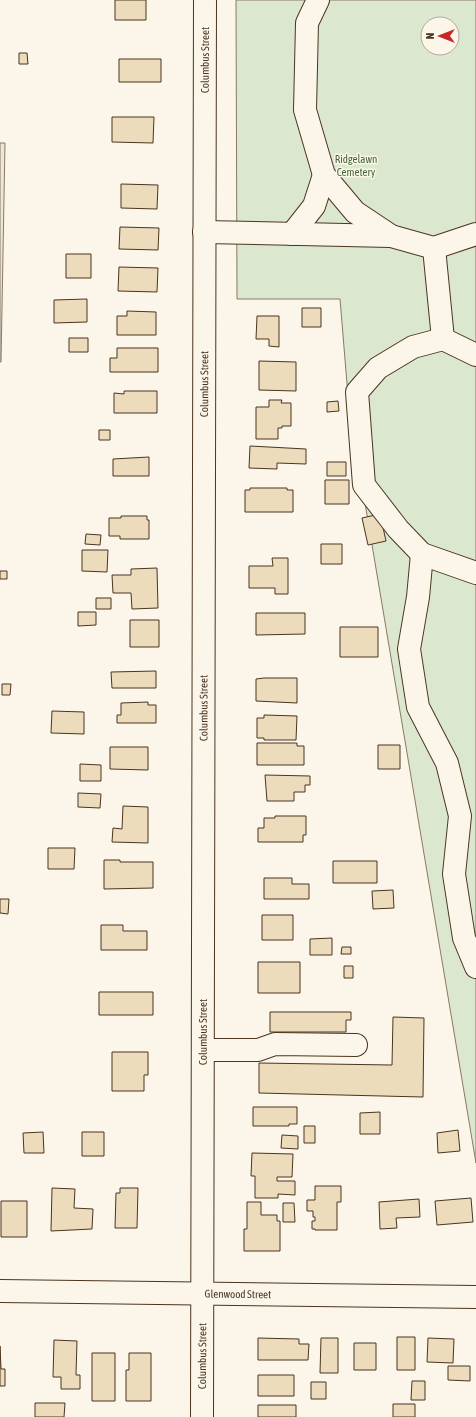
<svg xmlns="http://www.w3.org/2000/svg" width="476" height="1417" font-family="'Asap Condensed',sans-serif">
	<rect width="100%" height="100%" fill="#fbf6e9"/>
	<path fill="#dce7d0" stroke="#887966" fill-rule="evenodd" d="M236,0H476V1163L349,408L340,299H237ZM428,24H452V48H428Z"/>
	<path fill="#ede7d9" stroke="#887966" d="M0,143H5L1,362H0Z"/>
	<path fill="#ecdcbc" stroke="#4a3520" d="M115,0H146V20H115Z
		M19,53H27L28,64H19Z
		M119,59H161V82H119Z
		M112,117H154L153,143L112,142Z
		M121,184L158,185L157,209L121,208Z
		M120,227L159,228L158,250L119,249Z
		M66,254H91V278H66Z
		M119,267L158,268L157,292L118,291Z
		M87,299V322L54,323V300Z
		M302,308H321V327H302Z
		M127,311L156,312V335H117V316H127Z
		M257,316H279V347L269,346V339H256Z
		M69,338H88V352H69Z
		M117,348H158V372H110V358H117Z
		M259,361L296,362V391L259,390Z
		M124,391H157V413H114V393L124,394Z
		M269,400H282L281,403H291V426H282V428H278V439H256V407H269Z
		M338,401L339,411L327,412V402Z
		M99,430H110V440H99Z
		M250,446L306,449V464L277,463V469L249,468Z
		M149,457V476H113V459Z
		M327,462H346V476H327Z
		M325,480H349V504H325Z
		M250,488H287V490H293V512H245V490H250Z
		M380,514L386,541L368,545L362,518Z
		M121,516H147V520H149V539H120V536H109V518H121Z
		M86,534L101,535L100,545L85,544Z
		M321,544H342V564H321Z
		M82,550H108L107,572L82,571Z
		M272,558H288V594H275V588H249V566H273Z
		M157,568L158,608L132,609L131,593H113L112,575H131V569Z
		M0,571H7V579H0Z
		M96,598H111V609H96Z
		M78,612H96V625L78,626Z
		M256,613H305V634L256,635Z
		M130,620H159V647H130Z
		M340,627H378V657H340Z
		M156,671V688H112L111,672Z
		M264,678H297V703L256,701V679Z
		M2,684H11L10,695H2Z
		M148,702V705H156V723H117V715H121V703Z
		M52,711L84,712V734L51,733Z
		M264,715L297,716L296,740H264V738H257V718H264Z
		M257,743H297V746H304V765H257Z
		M378,745H400V769H378Z
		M110,747H148V770L110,769Z
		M80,764L101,765V781H80Z
		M265,775L310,776V785H305V792H294V801H267Z
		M78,793L101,794L100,808L78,807Z
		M123,806L148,807V843L112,842L113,828L122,829Z
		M275,816H306V835H303V842H258V828H264V818H275Z
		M48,848H75L74,869H48Z
		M104,860H120V862H153V888L104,889Z
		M333,861H377V883H333Z
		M264,878H292V884H309V899H264Z
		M393,890L394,908L373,909L372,891Z
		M0,899H9L8,914L0,913Z
		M262,915H293V940H262Z
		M101,925H123V931H147V950H101Z
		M332,938V955H310V939Z
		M342,947H351V954H341Z
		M258,962H300V993H258Z
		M344,966H353V978H344Z
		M99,992H153V1015H99Z
		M270,1012H351V1020H346V1032H270Z
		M393,1017L424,1018L423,1097L259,1093V1063L392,1065Z
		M112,1052H148V1075H144V1091H112Z
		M253,1107H297V1124H289V1126H253Z
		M380,1112V1134H360V1113Z
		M304,1126H315V1143H304Z
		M458,1130L460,1151L438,1153L437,1133Z
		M43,1132L44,1153H24L23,1133Z
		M82,1132H104V1156H82Z
		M282,1135L298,1136V1149L281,1148Z
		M252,1153L293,1154L292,1177H277V1181H295V1195L278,1194V1198H255V1176H251Z
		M315,1186H341V1202H337V1230H315V1229H312V1221H315V1217H313V1211H307V1200H315Z
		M52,1188L75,1189L74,1208L93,1209L92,1229L51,1231Z
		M120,1188H138L137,1228H115L116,1193H120Z
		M471,1198L473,1222L437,1225L435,1201Z
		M419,1199L420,1217L396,1218L397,1228L380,1229L379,1202Z
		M1,1201H27V1237H1Z
		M247,1202H261V1215H277V1221H280V1251H244V1229H247Z
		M283,1203H294L295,1222H283Z
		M397,1337H415V1370H397Z
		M258,1338L299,1339V1344H309L308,1360H258Z
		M321,1338H338V1373H320Z
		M428,1338L454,1339L453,1363L427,1362Z
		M54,1340L77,1341L76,1375H80V1389H61V1377H53Z
		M354,1343H376V1370H354Z
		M0,1346L1,1369H5V1386H0Z
		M92,1353H115V1401H92Z
		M129,1353H151V1401H126V1370H129Z
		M448,1366H470V1381L448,1380Z
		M258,1375H294V1396H258Z
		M412,1381H425V1400H411Z
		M311,1382H326V1399H311Z
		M35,1403H65L64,1417H35Z
		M393,1404H415V1417H393Z
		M258,1405H296V1417H258Z"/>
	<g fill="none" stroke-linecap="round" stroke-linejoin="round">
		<defs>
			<g id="minor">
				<path d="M318,0L307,23L305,110L324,175L355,212L391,236"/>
				<path d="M204,232L391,236L434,248L476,234"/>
				<path d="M292,234L314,206L324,175"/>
				<path d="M434,248L443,339"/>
				<path d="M476,355L443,339L413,347L378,368L357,392L364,485L398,529L422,554L476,573"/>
				<path d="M422,554L418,597L409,649L418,707L447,763L460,816L454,874L464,938L476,967"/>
				<path d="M203,1050H258L275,1044L356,1045"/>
				<path id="s1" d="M0,1291L476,1297"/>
				<path id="s2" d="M202,1417L205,0"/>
			</g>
		</defs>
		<use href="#minor" stroke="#4a3520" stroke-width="24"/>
		<use href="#minor" stroke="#fbf6e9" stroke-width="22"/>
	</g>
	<g text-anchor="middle" stroke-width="3" stroke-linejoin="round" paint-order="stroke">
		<g font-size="11" fill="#4a3520" stroke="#fbf6e9">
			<text dy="4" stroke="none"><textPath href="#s2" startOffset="1357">Columbus Street</textPath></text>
			<text dy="4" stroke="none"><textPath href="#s2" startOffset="1033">Columbus Street</textPath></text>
			<text dy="4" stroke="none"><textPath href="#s2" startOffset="709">Columbus Street</textPath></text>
			<text dy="4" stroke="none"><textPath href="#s2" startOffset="385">Columbus Street</textPath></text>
			<text dy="4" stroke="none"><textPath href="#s1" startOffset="238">Glenwood Street</textPath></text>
			<text dy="4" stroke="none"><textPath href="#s2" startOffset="61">Columbus Street</textPath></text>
		</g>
		<g font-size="11" fill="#436837" stroke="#fbf6e9">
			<text x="356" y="163">Ridgelawn<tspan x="356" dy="13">Cemetery</tspan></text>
		</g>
	</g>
	<g transform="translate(440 36) rotate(270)"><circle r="19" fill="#fbf6e9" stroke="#b4a999"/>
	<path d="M0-3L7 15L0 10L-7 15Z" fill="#c62828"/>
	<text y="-6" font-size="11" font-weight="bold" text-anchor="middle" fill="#4a3520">N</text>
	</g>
</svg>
